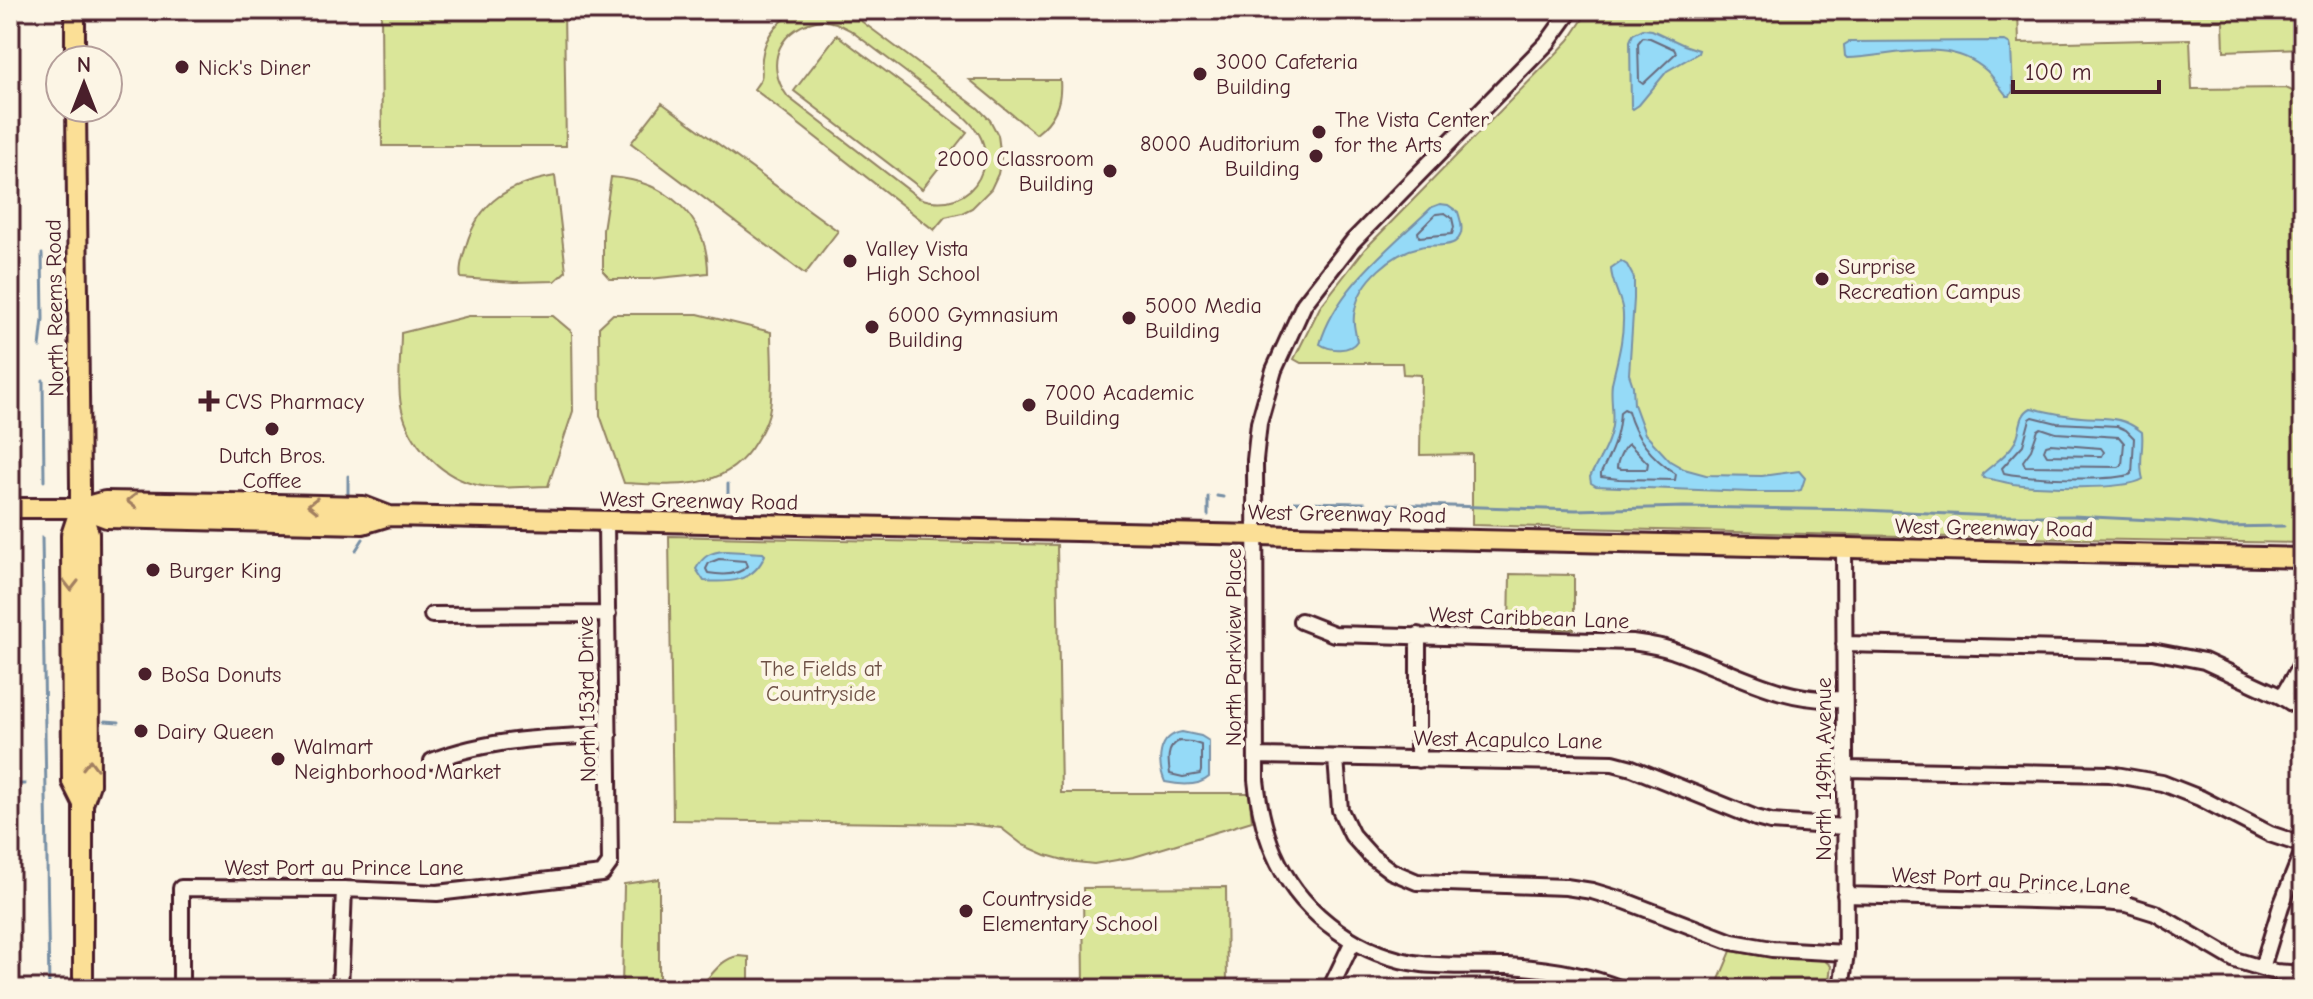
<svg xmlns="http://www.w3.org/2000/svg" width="2313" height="999" font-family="'Comic Neue',sans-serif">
	<rect width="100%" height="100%" fill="#fcf5e5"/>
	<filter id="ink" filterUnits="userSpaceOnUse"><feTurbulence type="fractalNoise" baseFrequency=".0125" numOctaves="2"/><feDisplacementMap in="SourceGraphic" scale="16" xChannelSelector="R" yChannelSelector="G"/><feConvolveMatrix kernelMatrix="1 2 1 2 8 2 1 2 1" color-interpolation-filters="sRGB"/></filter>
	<g filter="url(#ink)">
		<path fill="#dae699" stroke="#928262" stroke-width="2" fill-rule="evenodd" d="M381,10H564L566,146H382Z
			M803,10H842L853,15L978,108L990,120L998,135L1001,158L998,174L991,189L972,208L962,213L945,217L934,230L754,89C766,74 760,75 762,58C765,34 780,18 803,10ZM822,20L836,23L850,30C876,50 902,69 928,89C945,102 967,115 979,134C989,151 985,176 970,190C955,203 937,204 919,198L788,97C762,63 781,25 822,20Z
			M1589,10H2018L2019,43L2190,39L2192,89L2286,88L2303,96V543L1847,535L1472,525V454L1420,455L1421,375L1403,374L1402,363H1301L1294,359L1320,307L1365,249L1553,57L1569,40Z
			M2130,10H2303V48L2224,51L2223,21L2163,20Z
			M837,35L967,132L922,189L794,91Z
			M970,80H1060C1062,104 1054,120 1036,134Z
			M662,103L838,231L805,274L631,143Z
			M555,176L566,271L555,281L514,282L461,278C459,267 463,257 466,246C479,200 510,184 555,176Z
			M611,177C666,181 708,216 708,273L649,279H610L603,271V230Z
			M613,314H698L771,332C771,356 774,383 770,407C769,419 763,430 756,441C726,493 675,485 624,483L600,415L599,327Z
			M469,316H553L572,332L573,411L548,486C502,487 468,495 432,460C419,448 408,431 403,414C396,391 401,357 401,333Z
			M669,536L1057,545L1061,793H1249L1252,821L1134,857L1094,864L1067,861L1046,855L1023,845L1001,828L969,824L673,820Z
			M1510,574L1574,575V629H1509Z
			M659,879V989H622L624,884Z
			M1226,887L1227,989H1084L1083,888Z
			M1731,951L1763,956L1824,960L1831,966L1828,989H1715Z
			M738,956L749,957V989H693C712,981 716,960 738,956Z"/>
		<path fill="#95daf7" stroke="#778fa5" stroke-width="2" d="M1643,29L1652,30L1684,45L1699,50L1698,53L1667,71L1639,105L1633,109L1631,107L1630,41L1633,34Z
			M2005,41L2010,44L2011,48L2013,91L2010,96H2007C2000,88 1995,79 1987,71C1948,35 1894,57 1847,58L1845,56L1844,45L1849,42Z
			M1440,204L1448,205L1458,212C1461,221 1465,234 1456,241C1448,248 1430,244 1420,247C1392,253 1360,281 1355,310C1352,321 1355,330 1357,341C1350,352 1330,351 1320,344C1336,288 1392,246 1432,207Z
			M1621,261L1627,265L1634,278V299L1629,374L1633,386L1634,404L1645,434L1670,461L1684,469L1706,475L1762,476L1799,471L1805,478L1801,490L1793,492H1751L1619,487L1596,486L1591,483L1590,477C1598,461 1609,445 1612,426C1614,412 1610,397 1612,383C1617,361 1624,338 1623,315C1623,299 1611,284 1611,268Z
			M2031,408C2048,412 2064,416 2081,417C2107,419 2120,415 2142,432C2144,448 2138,463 2143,479C2124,491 2038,487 2013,484C2003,482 1993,479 1983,478L1982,474C1993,464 2008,455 2015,442C2022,429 2018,415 2031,408Z
			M725,551L763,553L765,555C754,582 730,583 704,581L696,569C703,556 710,552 725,551Z
			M1182,732L1201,736L1209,741V777C1198,787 1179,785 1165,782C1157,763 1157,736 1182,732Z"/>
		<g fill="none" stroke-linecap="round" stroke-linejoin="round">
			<path stroke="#686a7d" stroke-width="2" d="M1643,37L1650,38L1674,49L1676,53L1643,84L1639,81L1638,43Z
				M1445,213L1452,218L1454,227L1452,234L1419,237L1418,232L1436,214Z
				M1624,409L1628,411C1635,438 1653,459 1676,474L1675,480L1619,479L1601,477V473C1611,453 1619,436 1620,412Z
				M2033,417L2057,423L2117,426L2126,430L2134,438L2132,474C2111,482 2027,478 2004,473L2002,468L2023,445L2030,419Z
				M2041,428L2056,433L2119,437L2124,443L2122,465L2119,467L2025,466L2023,461L2031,450L2038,430Z
				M1629,444L1648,463L1647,469H1621L1617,468C1617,461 1623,447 1629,444Z
				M2050,444L2101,448L2104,452L2102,456H2096L2047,455L2044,450L2046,445Z
				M719,559L745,561L747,566C738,577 720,575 708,573L706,569L709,563Z
				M1179,741L1192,742L1201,745V771L1200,774L1183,777L1170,774C1168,761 1166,747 1179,741Z"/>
			<path stroke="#778fa5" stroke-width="3" d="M40,347L43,319L42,254
				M43,380L44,481
				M348,496V476
				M1217,496L1223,497
				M1291,502L1365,503
				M728,504V484
				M1389,504L1576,510L1684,507L1864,510L1993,516H2073L2192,522L2223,527L2284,526
				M1208,515V497
				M42,537L49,989
				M356,550L363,539
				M105,721L119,722
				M15,784H25"/>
			<defs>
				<path id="minor" d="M1571,10L1548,42L1353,241L1304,304L1274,370L1259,423L1255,460L1256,780C1259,808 1265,836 1278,862C1304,916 1362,957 1422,964C1450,967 1480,965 1508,966C1547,968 1585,974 1622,989
					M432,615L608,614
					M1301,621L1334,634L1632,642C1646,644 1661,646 1674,651C1733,671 1780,703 1844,699
					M1418,635V760
					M1844,644L2152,651L2204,661L2282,697L2303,710
					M2282,697L2303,661
					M1256,756L1613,763L1632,768L1756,818L1771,822L1845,827
					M1336,758L1340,810L1352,835L1370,855L1391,871L1417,882L1566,887L1592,891L1625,901L1732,942L1772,949L1846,953
					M432,761C488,739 549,737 609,735
					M1845,769L2110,774L2162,783L2200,798L2270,834L2303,845
					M1845,895L2104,902L2126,904L2155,913L2235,960L2275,972L2303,974
					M2262,968L2281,906L2303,851
					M181,989V888L344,889L437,893L602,874L610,863L606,522
					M340,989L344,889
					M1330,989L1353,941
					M1841,989L1846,953L1844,548"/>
				<path id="major" d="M75,10V60
					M76,108L80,485V508L71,535L72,782L83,804
					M10,508H80L105,501L229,503L363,506L389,516
					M80,508L107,518L363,524L389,516L2303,558
					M80,508L89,533L90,784L83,804V989"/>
			</defs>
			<use href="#minor" stroke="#4a1f2b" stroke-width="20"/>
			<use href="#major" stroke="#4a1f2b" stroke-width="24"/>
			<use href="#minor" stroke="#fcf5e5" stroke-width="14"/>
			<use href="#major" stroke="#fbdf96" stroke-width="18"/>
		</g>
		<defs><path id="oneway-chevron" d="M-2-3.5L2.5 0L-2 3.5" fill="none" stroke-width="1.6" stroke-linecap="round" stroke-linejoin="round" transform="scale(2)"/></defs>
		<g stroke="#a27f60">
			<use href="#oneway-chevron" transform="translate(132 501) rotate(-179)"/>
			<use href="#oneway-chevron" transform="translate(313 505) rotate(-179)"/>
			<use href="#oneway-chevron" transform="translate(71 585) rotate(90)"/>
			<use href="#oneway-chevron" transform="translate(90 765) rotate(-89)"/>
		</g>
	</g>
	<g fill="#4a1f2b" stroke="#fcf5e5" stroke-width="3">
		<circle cx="182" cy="67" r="8"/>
		<circle cx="1200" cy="74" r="8"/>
		<circle cx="1319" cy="132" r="8"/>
		<circle cx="1316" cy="156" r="8"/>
		<circle cx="1110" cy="171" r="8"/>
		<circle cx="850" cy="261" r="8"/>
		<circle cx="1822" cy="279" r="8"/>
		<circle cx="1129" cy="318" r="8"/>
		<circle cx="872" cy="327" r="8"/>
		<path d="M205 389h8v8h8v8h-8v8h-8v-8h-8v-8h8z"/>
		<circle cx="1029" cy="405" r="8"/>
		<circle cx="272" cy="429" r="8"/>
		<circle cx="153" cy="570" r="8"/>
		<circle cx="145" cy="674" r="8"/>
		<circle cx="141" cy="731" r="8"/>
		<circle cx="278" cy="759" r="8"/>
		<circle cx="966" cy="911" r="8"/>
	</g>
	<g text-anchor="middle" stroke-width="8" stroke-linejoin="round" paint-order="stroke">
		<g font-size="22" fill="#4a1f2b" stroke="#fcf5e5" text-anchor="start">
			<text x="1216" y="69">3000 Cafeteria<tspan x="1216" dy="25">Building</tspan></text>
			<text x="198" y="75">Nick's Diner</text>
			<text x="1335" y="127">The Vista Center<tspan x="1335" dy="25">for the Arts</tspan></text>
			<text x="1300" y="151" text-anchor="end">8000 Auditorium<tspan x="1300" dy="25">Building</tspan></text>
			<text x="1094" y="166" text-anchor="end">2000 Classroom<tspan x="1094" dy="25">Building</tspan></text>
			<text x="866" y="256">Valley Vista<tspan x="866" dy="25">High School</tspan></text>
			<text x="1838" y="274">Surprise<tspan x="1838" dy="25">Recreation Campus</tspan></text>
			<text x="1145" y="313">5000 Media<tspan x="1145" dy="25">Building</tspan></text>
			<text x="888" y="322">6000 Gymnasium<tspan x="888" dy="25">Building</tspan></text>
			<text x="1045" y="400">7000 Academic<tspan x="1045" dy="25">Building</tspan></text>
			<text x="225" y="409">CVS Pharmacy</text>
			<text x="272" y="463" text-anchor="middle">Dutch Bros.<tspan x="272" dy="25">Coffee</tspan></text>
			<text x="169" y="578">Burger King</text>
			<text x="161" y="682">BoSa Donuts</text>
			<text x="157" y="739">Dairy Queen</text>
			<text x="294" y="754">Walmart<tspan x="294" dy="25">Neighborhood Market</tspan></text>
			<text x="982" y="906">Countryside<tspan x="982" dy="25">Elementary School</tspan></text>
		</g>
		<g font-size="22" fill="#4a1f2b" stroke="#fcf5e5">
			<text transform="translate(54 308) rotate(-91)" y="8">North Reems Road</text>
			<text transform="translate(699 500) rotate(1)" y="8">West Greenway Road</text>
			<text transform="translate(1347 513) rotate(1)" y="8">West Greenway Road</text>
			<text transform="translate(1994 527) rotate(1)" y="8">West Greenway Road</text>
			<text transform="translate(1529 617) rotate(2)" y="8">West Caribbean Lane</text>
			<text transform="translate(1233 647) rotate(-90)" y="8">North Parkview Place</text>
			<text transform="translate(586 699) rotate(-91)" y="8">North 153rd Drive</text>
			<text transform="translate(1508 739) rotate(1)" y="8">West Acapulco Lane</text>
			<text transform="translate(1823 769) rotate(-90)" y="8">North 149th Avenue</text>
			<text x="344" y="875">West Port au Prince Lane</text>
			<text transform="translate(2011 880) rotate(3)" y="8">West Port au Prince Lane</text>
		</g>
		<g font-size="22" fill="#6e5146" stroke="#fcf5e5">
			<text x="821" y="676">The Fields at<tspan x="821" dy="25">Countryside</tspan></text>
		</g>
	</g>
	<rect width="2313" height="999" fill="none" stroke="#fcf5e5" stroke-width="40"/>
	<rect x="20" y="20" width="2273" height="959" fill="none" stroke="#4a1f2b" stroke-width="3" filter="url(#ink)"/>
	<g transform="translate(84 84)"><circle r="38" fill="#fcf5e5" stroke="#b59f9b" stroke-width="2"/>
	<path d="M0-6L14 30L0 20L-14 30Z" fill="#4a1f2b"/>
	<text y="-12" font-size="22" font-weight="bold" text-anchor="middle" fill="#4a1f2b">N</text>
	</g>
	<path d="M2013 80v12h146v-12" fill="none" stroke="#4a1f2b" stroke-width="4"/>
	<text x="2025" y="80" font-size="24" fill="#4a1f2b" stroke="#fcf5e5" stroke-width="6" paint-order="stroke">100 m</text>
</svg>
